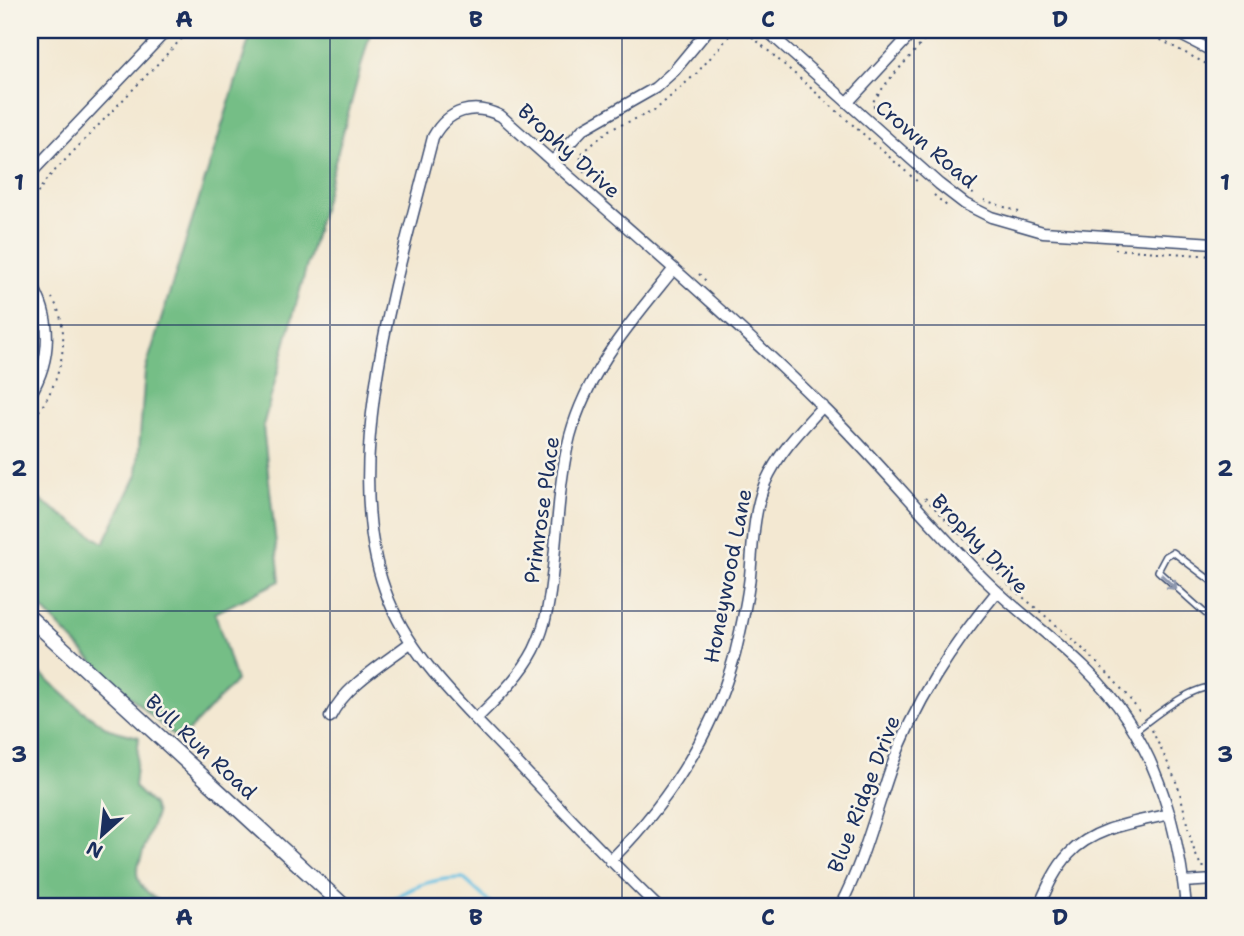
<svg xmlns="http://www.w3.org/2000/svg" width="1244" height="936" font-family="'Shantell Sans',sans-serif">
	<rect width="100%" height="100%" fill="#f7f3e8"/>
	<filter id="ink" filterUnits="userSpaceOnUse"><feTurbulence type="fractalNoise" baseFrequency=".0143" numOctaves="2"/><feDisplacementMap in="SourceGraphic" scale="14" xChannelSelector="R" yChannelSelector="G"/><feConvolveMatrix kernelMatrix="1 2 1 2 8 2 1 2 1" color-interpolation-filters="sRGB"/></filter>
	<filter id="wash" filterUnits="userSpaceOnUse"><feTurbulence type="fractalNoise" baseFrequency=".00686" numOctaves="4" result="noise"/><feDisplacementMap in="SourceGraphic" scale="28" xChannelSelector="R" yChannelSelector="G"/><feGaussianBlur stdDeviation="1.57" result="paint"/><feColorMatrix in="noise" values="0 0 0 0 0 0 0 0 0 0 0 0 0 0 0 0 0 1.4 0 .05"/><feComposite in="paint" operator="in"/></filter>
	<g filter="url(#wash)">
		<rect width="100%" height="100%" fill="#f3e8d2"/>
		<path fill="#74be86" stroke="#487672" stroke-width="2" d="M252,30H371L263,426L280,581L215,613L236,681L179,741L102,671L30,596V510L40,500L104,543L137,475L145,371Z
			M30,664L80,709L109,729L139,737L134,787L153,805L156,814L137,870C136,888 153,896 166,906H30Z"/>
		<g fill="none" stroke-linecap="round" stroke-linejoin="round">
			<path stroke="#64bfe2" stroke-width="3.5" d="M266,906L272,901L282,906
				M382,906C410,888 429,878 463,878L494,906"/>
		</g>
	</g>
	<g filter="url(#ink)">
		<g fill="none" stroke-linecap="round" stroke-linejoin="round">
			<defs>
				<path id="service" d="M1214,583L1173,552L1166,556L1158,571L1206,614L1214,618
					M1214,687V659
					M1135,731C1154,717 1190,686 1214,687"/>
				<path id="minor" d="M766,30L939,184L965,204L991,217L1043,232L1214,243
					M1171,30L1214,52
					M848,102L915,30
					M552,162L583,129L655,88L674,71L708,30
					M30,174L167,30
					M30,282C53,317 52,359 30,395
					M330,717C346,685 383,664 410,643
					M476,719C497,698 520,677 534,650C547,624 550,596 553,568C558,524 559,479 570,436C588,370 631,322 673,270
					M610,861C667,804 713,734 735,654C741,629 747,603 750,576C753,544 753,513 765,483C778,453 801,430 823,406
					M1183,882L1214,880
					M657,906C606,857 557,805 509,754C462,704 408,656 385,590C338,460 400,268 433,137C448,110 473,102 501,116C608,212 718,304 820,404C877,459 926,521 982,577C1030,625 1090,661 1127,719C1164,776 1179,839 1186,906
					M840,906C863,863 874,817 890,771C914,703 952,646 997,592
					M1039,906C1047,888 1055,869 1069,854C1094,827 1137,822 1170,814"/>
				<path id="tertiary" d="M30,618L344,906"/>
			</defs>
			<use href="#service" stroke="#3b4b6f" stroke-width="8"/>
			<use href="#minor" stroke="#3b4b6f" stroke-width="13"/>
			<use href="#tertiary" stroke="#3b4b6f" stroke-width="17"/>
			<path stroke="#3b4b6f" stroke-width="2" stroke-dasharray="2 5" stroke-linecap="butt" d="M1142,30L1214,68
				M878,113L872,103L888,81L934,30
				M944,172L976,196
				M584,173L580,155L609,130L654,111L697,73L733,32L748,33L919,183
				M934,195L948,207
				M984,200L1022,213
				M30,205L46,180L190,30
				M1115,249L1214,256
				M30,264L33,270
				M699,274L707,282
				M30,422C58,392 76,335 52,298
				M925,498L1014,590
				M1018,593C1062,630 1107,666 1141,714
				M1152,730C1160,748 1170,766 1177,784C1187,812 1187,842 1202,867H1214"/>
			<use href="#service" stroke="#fff" stroke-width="5"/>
			<use href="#minor" stroke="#fff" stroke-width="10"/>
			<use href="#tertiary" stroke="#fff" stroke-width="14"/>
		</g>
		<defs><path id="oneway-shaft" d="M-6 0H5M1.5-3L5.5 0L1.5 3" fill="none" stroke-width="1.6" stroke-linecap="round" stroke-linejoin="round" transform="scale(1.75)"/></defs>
		<use stroke="#8d97ae" href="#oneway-shaft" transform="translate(1169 582) rotate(44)"/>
	</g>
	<path fill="none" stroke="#1b2f5e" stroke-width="2" stroke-opacity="0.55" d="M330,30V906M622,30V906M914,30V906M30,325H1214M30,611H1214"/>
	<g text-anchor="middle" stroke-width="5" stroke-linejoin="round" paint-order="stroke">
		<g font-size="21" fill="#1b2f5e" stroke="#f7f3e8">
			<text transform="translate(926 144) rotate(40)" y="7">Crown Road</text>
			<text transform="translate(569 151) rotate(42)" y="7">Brophy Drive</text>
			<text transform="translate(542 510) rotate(-82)" y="7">Primrose Place</text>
			<text transform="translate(980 544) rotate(46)" y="7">Brophy Drive</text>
			<text transform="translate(728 576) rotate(-79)" y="7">Honeywood Lane</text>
			<text transform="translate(201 747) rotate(43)" y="7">Bull Run Road</text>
			<text transform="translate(864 794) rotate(-69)" y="7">Blue Ridge Drive</text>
		</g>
	</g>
	<rect width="1244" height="936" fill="none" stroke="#f7f3e8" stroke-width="77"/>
	<g transform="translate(102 835) rotate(207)" stroke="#f7f3e8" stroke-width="5" paint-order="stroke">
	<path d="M0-5L12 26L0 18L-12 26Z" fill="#1b2f5e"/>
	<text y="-10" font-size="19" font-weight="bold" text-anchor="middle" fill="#1b2f5e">N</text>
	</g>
	<rect x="38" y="38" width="1168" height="860" fill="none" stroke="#1b2f5e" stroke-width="2.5"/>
	<g font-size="23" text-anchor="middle" font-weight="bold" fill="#1b2f5e">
		<text x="184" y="27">A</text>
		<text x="476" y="27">B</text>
		<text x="768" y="27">C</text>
		<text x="1060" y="27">D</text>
		<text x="19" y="190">1</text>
		<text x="1225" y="190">1</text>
		<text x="19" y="476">2</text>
		<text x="1225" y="476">2</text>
		<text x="19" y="762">3</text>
		<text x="1225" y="762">3</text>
		<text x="184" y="925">A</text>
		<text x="476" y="925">B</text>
		<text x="768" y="925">C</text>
		<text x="1060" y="925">D</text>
	</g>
</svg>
